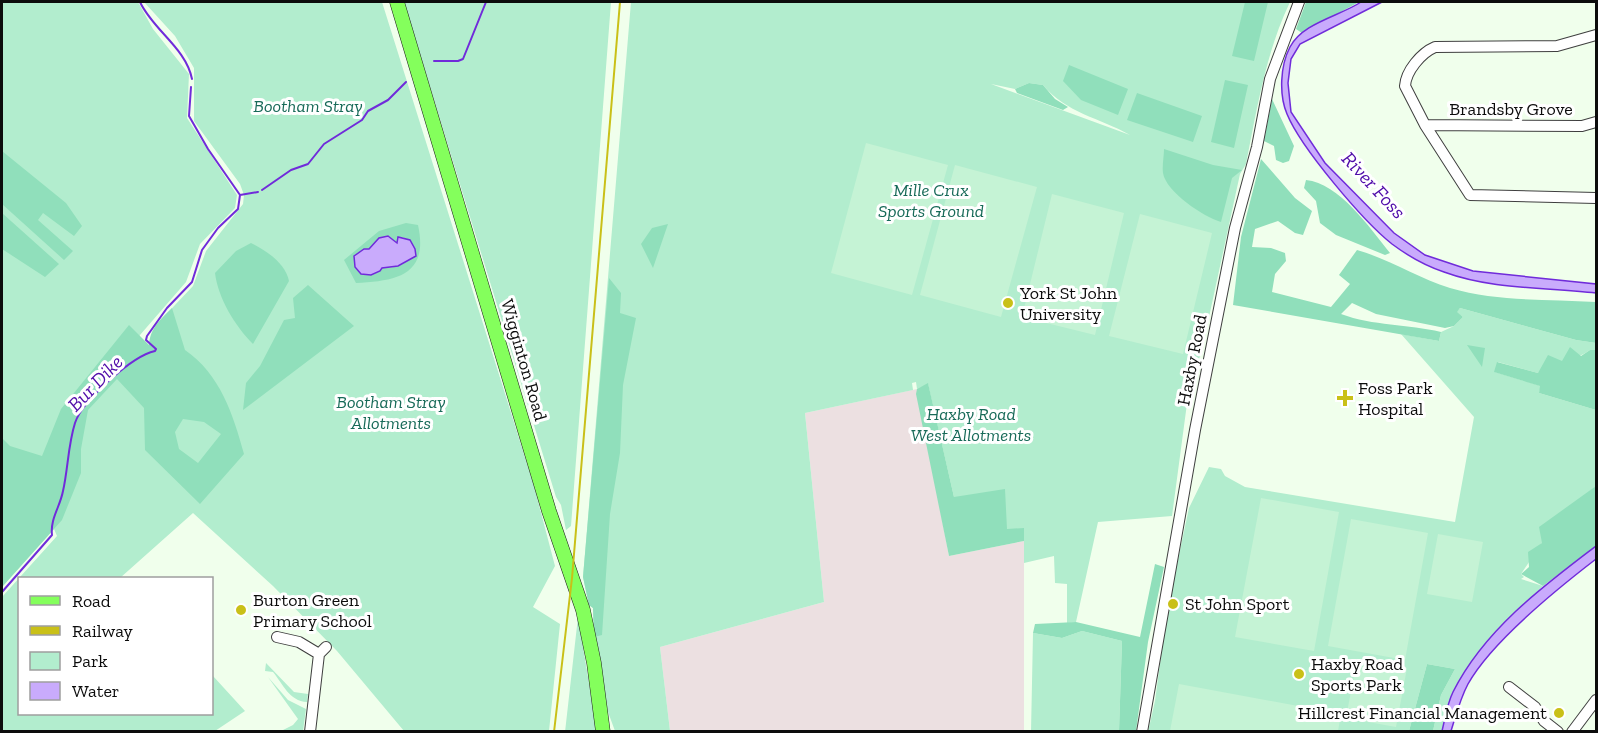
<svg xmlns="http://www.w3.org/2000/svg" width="1598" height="733" font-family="'Zilla Slab',serif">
	<rect width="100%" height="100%" fill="#f0ffec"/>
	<path fill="#ece0e1" d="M917,389L949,556L1024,541V731H670L660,647L824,602L805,413Z"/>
	<path fill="#b2edce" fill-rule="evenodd" d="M2,2H138L153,29L189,74L187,118L237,195L235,208L200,244L186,282L140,335L125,370L147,361L156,325L193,286L206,251L243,204L244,195L240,184L194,121V68L175,36L144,2H382L534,486L555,566L533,607L560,624L549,731H404L337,651L273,586L193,513L120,578H20V714H212L213,676L245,711L215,731H2V597L57,536L54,529L2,587Z
		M404,2H611L571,526L566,530L561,505L556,497Z
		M631,2H1290C1266,52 1257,108 1246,164L1240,174L1201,354L1190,381L1172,516L1098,522L1076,622L1067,623V584L1055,583L1054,556L1024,563V529H1007L954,497L928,384L917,389L916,382L912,383L913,390L805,413L824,602L660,647L670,731H615L608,712L594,637L593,608L589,605L583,577ZM1029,83L1043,85C1066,113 1100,118 1130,135L991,84L1015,89Z
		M1460,308L1576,340L1596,343V350H1590C1578,359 1554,365 1538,373L1498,362L1495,372L1541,386L1539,393L1596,410V486L1581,499L1542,543L1521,574L1524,577L1521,579L1543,586L1473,660L1452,693L1442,731H1433L1441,695L1455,669L1427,664L1409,731L1148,732L1155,701L1167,611L1189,508L1209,467L1221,469L1225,476L1245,487L1455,522L1474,417L1401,334L1439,341L1441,332L1454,326L1463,317L1456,312Z
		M578,617L597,731L565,732Z
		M1082,631L1122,641L1119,731L1031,732L1033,633L1062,638Z
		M266,663L294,692L308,694L307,702C289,701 283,684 273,672L265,671Z
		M268,677L288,700L306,709L303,731H281L293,725L298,719Z"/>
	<path fill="#90dfbb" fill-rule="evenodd" d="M1245,2H1268L1254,61L1232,56Z
		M1306,2H1359L1302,33L1296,29Z
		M1069,65L1128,89L1118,115L1081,100L1063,81Z
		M1225,80L1248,85L1234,148L1211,142Z
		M1029,83L1043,85L1055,99L1068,107L1063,110L1017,93L1015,89Z
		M1137,93L1202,116L1193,142L1127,120Z
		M1272,99L1294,146L1289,161L1283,163L1276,160L1274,146L1264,141Z
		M1164,149L1213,165L1242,170L1232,178L1221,222C1204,217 1166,192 1163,173C1162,166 1164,156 1164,149Z
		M2,151L66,203L82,226L74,236L43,213L38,220L73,251L64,260L2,204Z
		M1261,159L1295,198L1312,211L1303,235L1295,233L1278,221L1255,229L1252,247L1271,248L1285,253L1286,261L1275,274L1272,292L1331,307L1350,284L1339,275L1357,250C1389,259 1418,278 1450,288C1498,302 1547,299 1596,302V343L1576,340L1460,308L1457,312L1463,317L1454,326L1445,328L1376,314L1352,303L1341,314C1373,326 1408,324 1441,332L1439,341L1233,305L1241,237Z
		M1306,180C1339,183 1370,228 1390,253L1385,255L1336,235L1320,223L1316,201L1304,188Z
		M2,213L59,264L45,277L2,249Z
		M406,223L418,225C429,275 397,281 356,283L344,260L379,231ZM388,236L398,244L402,237L410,240L415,249C392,275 387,273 364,249H369L379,238Z
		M668,224L653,268L641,244L652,228Z
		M251,243C266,250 286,264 289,281L253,344C235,326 218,298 215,273L236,251Z
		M609,278L621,293L620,313L636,318L623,385L620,453L610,514L602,635L594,637L593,608L589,605L583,577Z
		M308,285L354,326L243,410L246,383L260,366L284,320L295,318L293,298Z
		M172,308L185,350C220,374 233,414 244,454L200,504L145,450L144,408L117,379L88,410L81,449V473L62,520L2,587V438L10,446L42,456L61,409L129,325L149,345C150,328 161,319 172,308ZM183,419L204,422L221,434L198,463L179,449L175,432Z
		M1467,345L1485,348L1482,367Z
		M1570,347L1581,356L1590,350H1596V410L1539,393L1540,386L1494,372L1497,362L1538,373L1548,355L1562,361Z
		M928,383L954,497L1005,489L1007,529L1024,528V541L949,556L916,394L917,389Z
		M1596,486V546L1543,586L1521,574L1529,567L1528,552L1542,543L1539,527Z
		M1155,564L1164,567L1148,642L1136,731H1119L1122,641L1082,631L1062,638L1033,633L1035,624L1076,622L1140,637Z
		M1427,664L1455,669L1441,695L1433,731H1409Z"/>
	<path fill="#c5f3d5" d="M866,143L948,165L912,295L831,273Z
		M955,165L1037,187L1001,317L920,295Z
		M1052,194L1124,213L1095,335L1022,317Z
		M1140,214L1212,233L1183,354L1109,336Z
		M1261,498L1339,512L1314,651L1235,637Z
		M1351,519L1428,533L1405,660L1328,646Z
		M1438,534L1483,542L1472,602L1427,594Z
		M1357,659L1407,668L1396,727L1346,718Z
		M1179,684L1341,714L1338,731H1170Z"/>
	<path fill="#c9abfc" stroke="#702bda" stroke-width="1.5" d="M1361,2H1382L1300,44L1291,59L1288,83L1291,112L1325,163L1394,233L1425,255L1473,271L1596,284V293C1546,287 1493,290 1444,272C1426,266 1408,256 1392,244C1363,221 1301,148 1287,114C1279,95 1280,66 1290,47C1302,23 1340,16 1361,2Z
		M388,236L397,243L398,237L410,240L415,249L416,256L398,266L382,268L380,271L371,275L361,274L355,267L354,256L364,249H369L379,238Z
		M1596,546V559C1557,589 1492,641 1468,684C1460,699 1456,715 1451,731H1442C1445,719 1447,704 1453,692C1484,630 1543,586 1596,546Z"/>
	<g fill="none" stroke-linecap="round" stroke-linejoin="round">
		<path stroke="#702bda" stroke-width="2" d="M140,2C153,30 186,48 192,79
			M434,61H458L463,59L486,2
			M262,190L291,170L308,164L324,144L362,120L368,111L388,100L406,82
			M240,195L258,192
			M2,592L52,535C50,519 60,507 63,491C68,469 68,445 75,423C82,401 132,356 155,351L156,349L146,340L147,336L167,308L192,282L202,250L218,228L238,209L240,195L208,149L189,116L191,87"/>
		<defs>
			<path id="minor" d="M1596,35L1557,46L1435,47C1421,53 1406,71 1405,86L1425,125L1470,195L1596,198
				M1425,125L1582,126L1596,122
				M277,637L299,642L319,654
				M1509,687L1535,707L1544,721L1558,732
				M310,732L319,654L326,647
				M1142,732L1195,430L1235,228L1257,147L1270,79L1299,2
				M1572,732L1596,700"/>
			<path id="major" d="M397,2L549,511L583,610L594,663L603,732"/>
		</defs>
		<use href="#minor" stroke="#3f3f3f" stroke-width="12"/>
		<use href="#major" stroke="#1d1d1d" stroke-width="15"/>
		<use href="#minor" stroke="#fff" stroke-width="10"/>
		<use href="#major" stroke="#84ff5c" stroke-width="14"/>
		<path stroke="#c9c018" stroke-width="2" d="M554,732L572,578L620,2"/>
	</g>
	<g fill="#c9c018" stroke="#fff" stroke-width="2">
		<circle cx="1008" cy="303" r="6"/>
		<path d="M1342 389h6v6h6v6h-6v6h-6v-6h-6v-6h6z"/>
		<circle cx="1173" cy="604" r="6"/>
		<circle cx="241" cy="610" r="6"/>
		<circle cx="1299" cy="674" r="6"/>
		<circle cx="1559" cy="713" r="6"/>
	</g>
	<g text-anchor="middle" stroke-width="6" stroke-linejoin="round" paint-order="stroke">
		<g font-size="18" font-style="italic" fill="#176a58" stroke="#fff">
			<text x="308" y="112">Bootham Stray</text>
			<text x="931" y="196">Mille Crux<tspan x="931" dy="21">Sports Ground</tspan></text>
			<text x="391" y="408">Bootham Stray<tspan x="391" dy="21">Allotments</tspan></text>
			<text x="971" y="420">Haxby Road<tspan x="971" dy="21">West Allotments</tspan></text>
		</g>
		<g font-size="18" fill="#0c0c0c" stroke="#fff">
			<text x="1511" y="115">Brandsby Grove</text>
			<text transform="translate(524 360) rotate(74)" y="6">Wigginton Road</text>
			<text transform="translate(1192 360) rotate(-79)" y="6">Haxby Road</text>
		</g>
		<g font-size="18" fill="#0c0c0c" stroke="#fff" text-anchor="start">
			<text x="1020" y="299">York St John<tspan x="1020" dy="21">University</tspan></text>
			<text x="1358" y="394">Foss Park<tspan x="1358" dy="21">Hospital</tspan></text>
			<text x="253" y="606">Burton Green<tspan x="253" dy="21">Primary School</tspan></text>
			<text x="1185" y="610">St John Sport</text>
			<text x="1311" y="670">Haxby Road<tspan x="1311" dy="21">Sports Park</tspan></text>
			<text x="1547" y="719" text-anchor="end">Hillcrest Financial Management</text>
		</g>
		<g font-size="20" font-style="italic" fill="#4f0ba9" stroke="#fff">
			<text transform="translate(1374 185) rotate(47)" y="7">River Foss</text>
			<text transform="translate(95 383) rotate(-46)" y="7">Bur Dike</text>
		</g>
	</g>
	<rect width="1598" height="733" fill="none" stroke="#0c0c0c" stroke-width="6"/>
	<rect x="18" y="577" width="195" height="138" fill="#ffffff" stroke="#9e9e9e" stroke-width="1.5"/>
	<rect x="30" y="596" width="30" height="9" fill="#84ff5c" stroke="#9e9e9e" stroke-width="1.5"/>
	<text x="72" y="607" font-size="18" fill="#0c0c0c">Road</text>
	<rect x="30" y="626" width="30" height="9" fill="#c9c018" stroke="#9e9e9e" stroke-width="1.5"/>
	<text x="72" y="637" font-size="18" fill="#0c0c0c">Railway</text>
	<rect x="30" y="652" width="30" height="18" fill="#b2edce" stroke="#9e9e9e" stroke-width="1.5"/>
	<text x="72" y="667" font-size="18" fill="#0c0c0c">Park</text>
	<rect x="30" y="682" width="30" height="18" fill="#c9abfc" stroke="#9e9e9e" stroke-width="1.5"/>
	<text x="72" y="697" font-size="18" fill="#0c0c0c">Water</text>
</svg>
